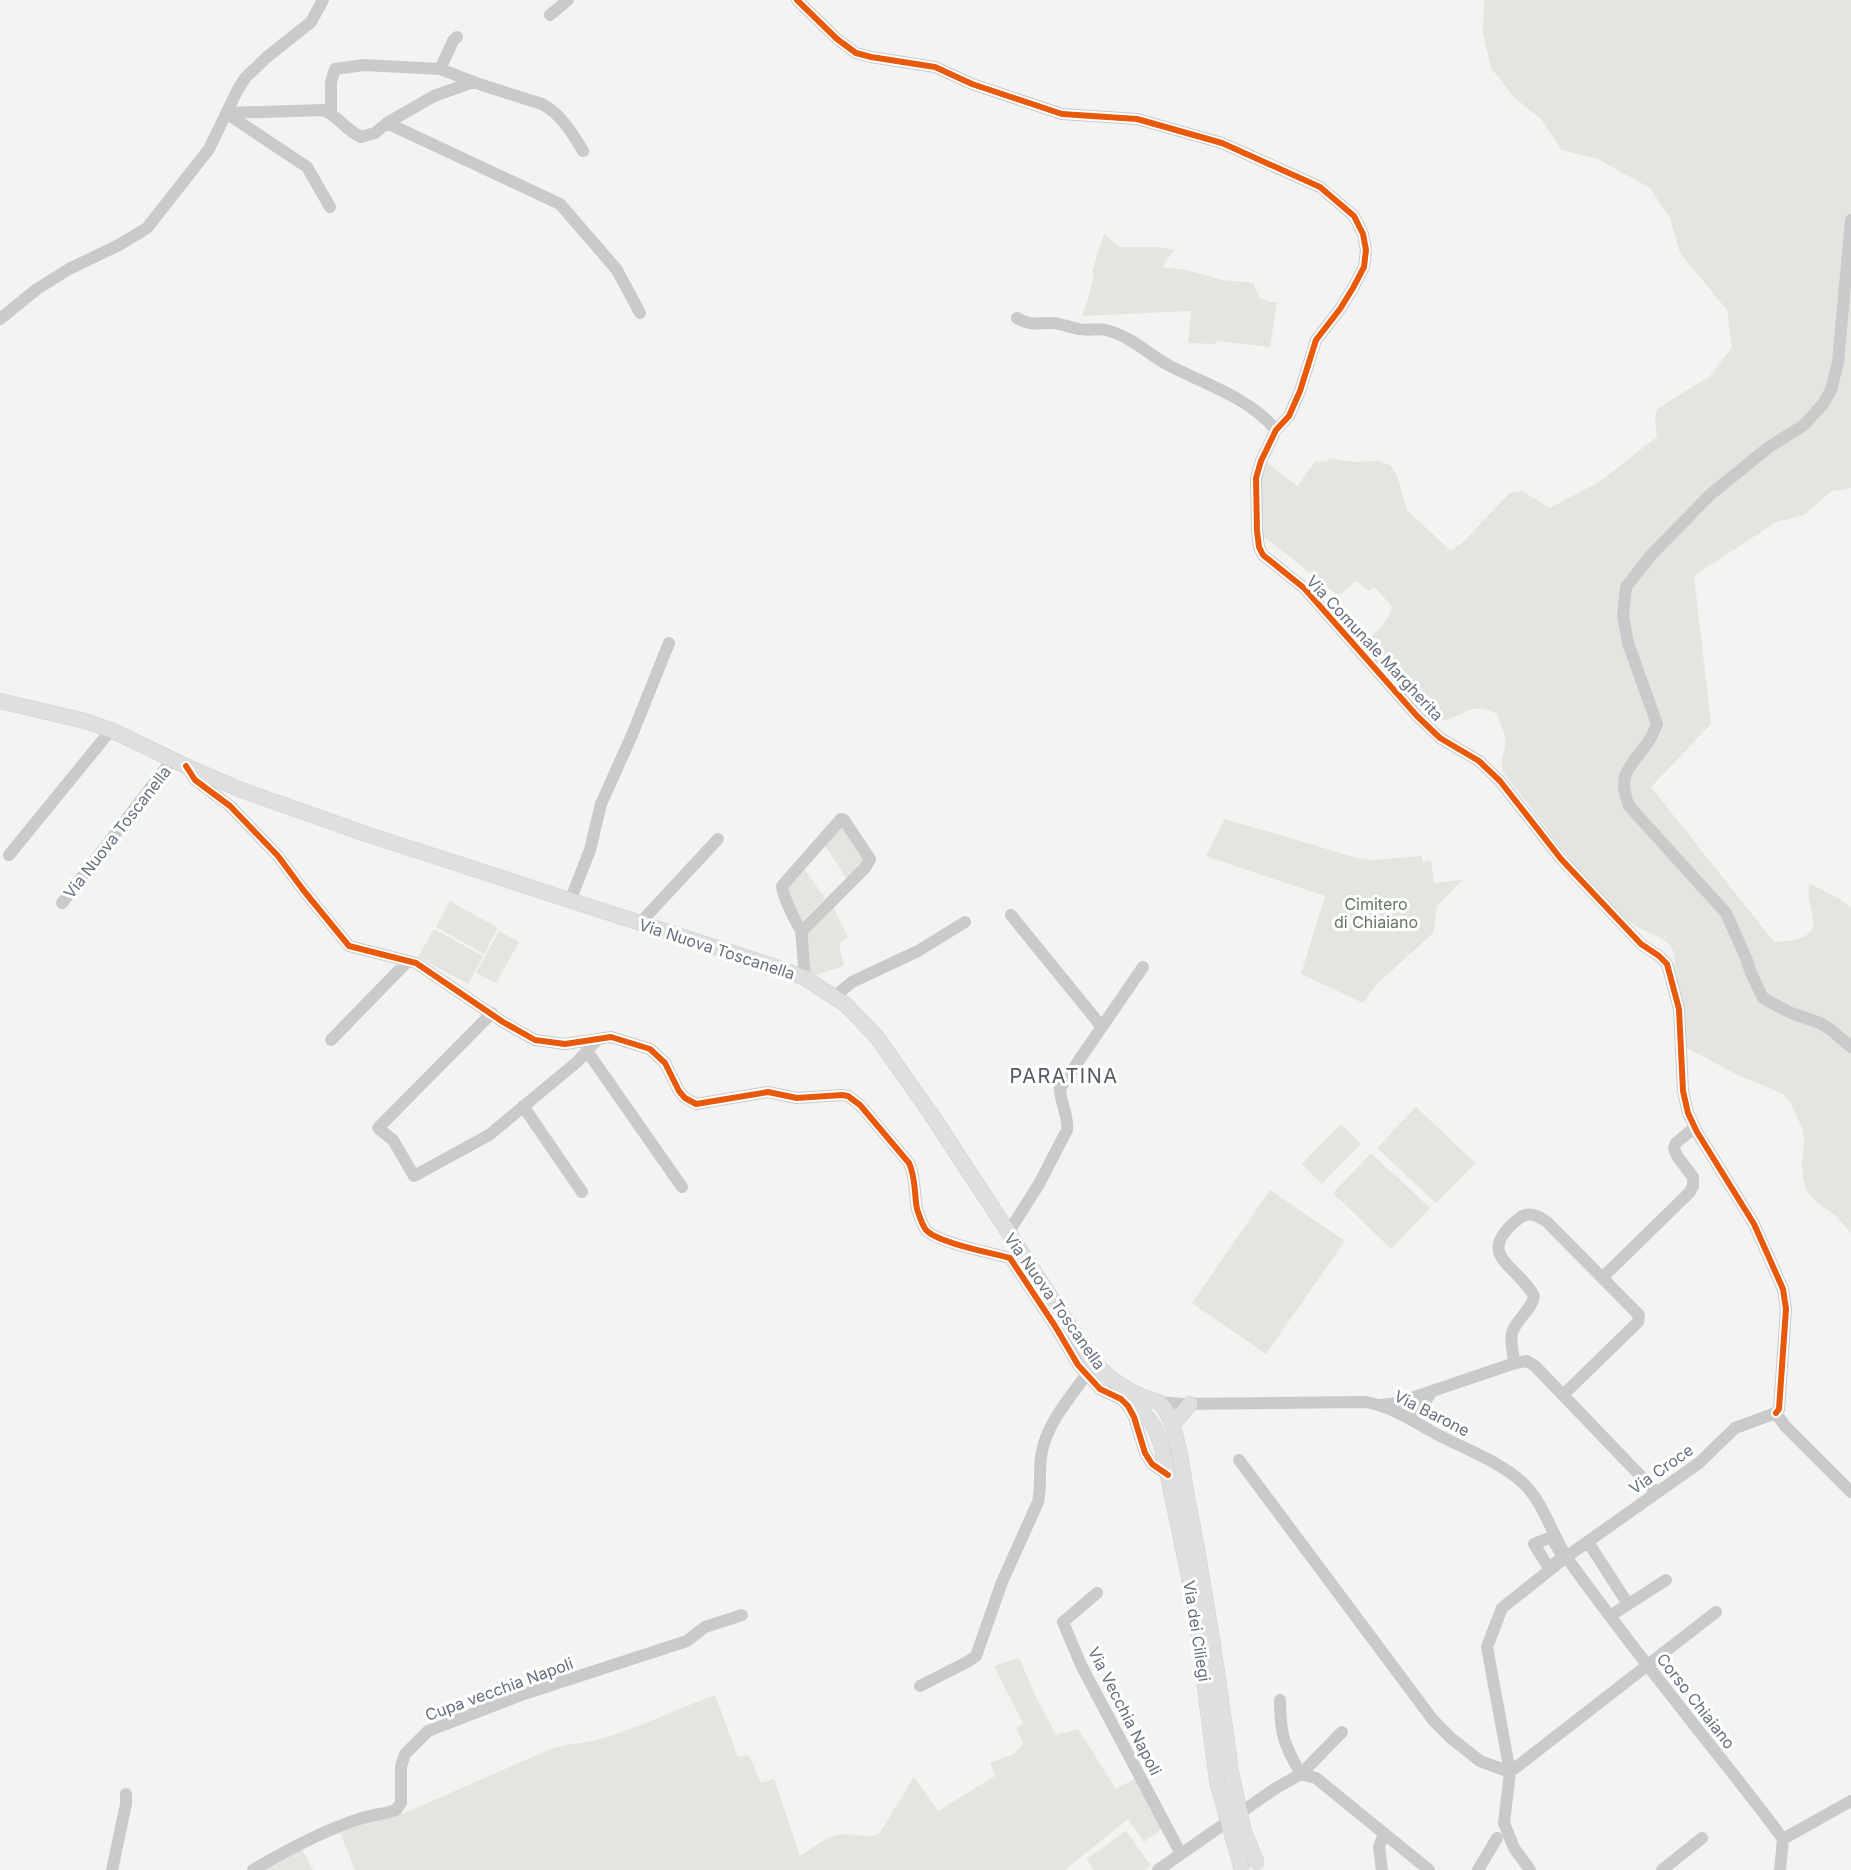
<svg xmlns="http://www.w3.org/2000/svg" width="1851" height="1870" font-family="Inter,sans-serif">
	<rect width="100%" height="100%" fill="#f3f3f2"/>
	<path fill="#e2e5e0" d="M1484,0H1851V488L1832,491L1804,515L1776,522L1694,576L1711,724L1651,787L1774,942C1790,941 1816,941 1813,918C1811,903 1806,900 1810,884L1838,898L1851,907V1233L1836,1216L1815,1201L1807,1191L1803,1180L1802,1164L1804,1140L1802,1128L1790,1101L1783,1094L1736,1074L1685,1047L1674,970C1680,934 1651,939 1630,922C1582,883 1542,821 1503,772C1499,756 1507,752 1505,738C1504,730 1499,722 1497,714C1467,697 1460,725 1428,721L1360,647C1371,636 1390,622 1392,606L1374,587L1369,591L1356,581L1341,594L1335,593L1263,536L1261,474L1266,462L1297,486L1316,461L1326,462L1330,458L1354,462L1378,461L1390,465L1397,475L1407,510L1451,551L1461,544L1510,493L1522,491L1550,508L1599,482L1657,437L1655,419L1657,409L1710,376L1732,347L1727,310L1680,253L1670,218L1650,188L1598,159L1562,150L1542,120L1514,97L1491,68L1483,33Z
		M1104,234L1119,247H1157L1174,250L1162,267L1186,270L1223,280L1254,283C1256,296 1263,303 1277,302L1270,347L1216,341L1215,344L1188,343L1191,311L1082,316L1089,296L1094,273L1092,272Z
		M1225,819L1354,857L1373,860L1422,856L1423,862L1431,861L1434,883L1462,880L1437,906L1433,933L1377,984L1363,1003L1301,974L1325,896L1206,856Z
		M841,823L866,860L846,878L823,842Z
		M803,867L825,898L799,924L784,889Z
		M450,901L498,928L484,954L436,927Z
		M833,907L848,937L839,944L844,966L816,975L809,972L810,963L805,934Z
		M434,929L483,956L468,984L418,957Z
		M499,931L519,942L496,983L476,973Z
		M1416,1107L1475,1163L1436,1203L1377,1148Z
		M1341,1124L1361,1144L1322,1184L1302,1164Z
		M1371,1153L1430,1208L1391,1249L1333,1193Z
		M1270,1190L1345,1241L1266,1354L1192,1303Z
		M1019,1658L1037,1699L1056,1735L1078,1729L1116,1789L1136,1778L1163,1828L1144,1842L1128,1819L1065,1870H355L340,1833L370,1821L402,1814L551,1749C567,1743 584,1744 601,1739C640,1727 677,1709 715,1695L738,1757L749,1755L761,1783L774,1779L800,1856C811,1849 824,1838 837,1835C851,1832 865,1839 879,1834L914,1777L938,1811L995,1776L990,1763C1004,1756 1016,1758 1023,1742L1016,1729L1023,1723L994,1666Z
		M1126,1831L1151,1866L1145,1870H1094L1086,1859Z
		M302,1849L313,1870H264Z"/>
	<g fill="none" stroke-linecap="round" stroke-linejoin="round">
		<defs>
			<path id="major" d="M0,701L85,721L111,730L186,766L241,790L366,834L776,967L805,978L834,997L845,1004L876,1036L931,1114L1090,1357C1108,1379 1132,1395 1159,1402
				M1130,1394L1155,1428L1162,1447L1194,1601L1217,1781
				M1159,1402C1178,1420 1183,1476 1188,1502C1206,1592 1219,1682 1231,1772
				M1173,1424L1190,1404"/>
		</defs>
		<use href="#major" stroke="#d0d0d1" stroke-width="16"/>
		<path stroke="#c9cacb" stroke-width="12" d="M797,0L837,39L856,53L871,57L935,67L972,84L1062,114L1137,119L1222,143L1320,187L1354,216L1363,234L1366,250L1364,267L1353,288L1340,309L1316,340L1300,391L1289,416L1276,430L1261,461L1256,478L1257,531L1259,547L1263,555L1304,588L1417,716L1440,738L1479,761L1500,781L1561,859L1641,944L1659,956L1667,964L1679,1009L1683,1091L1688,1113L1697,1132L1754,1224L1783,1289L1786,1309L1779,1409L1776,1413
			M550,15L568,0
			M440,69L482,85L542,104C562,115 572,133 583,151
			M331,112V82L335,69L364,65L440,69L453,41L457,37
			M226,113L323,110C338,115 345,130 361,137L375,133L387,123L434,96L473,82
			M226,113L307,167L330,207
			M387,123L560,204L617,270L640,313
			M1851,220L1838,362L1831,390L1823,404L1804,425L1769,447L1711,494L1652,554L1626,587L1623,616L1628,643L1657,724C1654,730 1652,737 1648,742C1631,767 1616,773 1629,806L1726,913L1746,958L1751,973L1763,998L1791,1013L1820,1023L1830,1029L1851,1047
			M1017,318C1032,327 1037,322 1052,323C1061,323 1070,328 1079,329C1088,331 1097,328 1106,330C1131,336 1149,355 1170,366C1207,385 1248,397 1276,430
			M0,319L37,289L69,269L119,245L147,228L209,149L237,91L245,78L267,57L311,22L323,0
			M186,766L195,780L230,806L278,856L304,891L349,946L416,963L503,1022L535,1040L565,1044L611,1037L650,1049L665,1063L679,1091L685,1098L696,1104L768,1092L797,1098L842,1095L848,1096L860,1105L909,1163C916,1178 914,1193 917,1209C919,1215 922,1225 926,1230C938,1243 992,1253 1010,1258L1055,1326L1078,1365L1100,1389L1121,1399L1128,1406L1134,1417L1145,1453L1152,1464L1168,1475
			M841,819L844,820L870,859L865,868L804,929H801C796,925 782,893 782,886Z
			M9,855L111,730
			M570,901L590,850L601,804L632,735L669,643
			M62,903L172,760
			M1011,915L1102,1027
			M640,923L718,839
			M801,929L805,978
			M834,997L852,982L918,951L965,922
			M492,1013L378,1128L393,1140L414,1176L489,1135L577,1062L596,1041
			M331,1040L408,961
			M587,1051L682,1187
			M523,1106L582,1192
			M1008,1233L1039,1184L1067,1130C1069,1116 1060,1103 1060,1088L1143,967
			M1603,1277L1690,1192L1693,1186V1177L1677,1156L1674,1148L1676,1143L1694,1128
			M1515,1363C1513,1354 1510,1343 1512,1333C1516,1319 1532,1310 1534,1296C1517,1264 1474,1256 1517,1220C1527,1211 1536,1214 1547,1222L1639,1315L1638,1322L1563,1395
			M1159,1402L1182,1404L1366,1402C1399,1409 1413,1422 1440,1436C1468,1450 1500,1462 1523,1483C1546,1505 1553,1540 1572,1565C1605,1610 1639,1655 1674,1699C1710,1746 1748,1791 1783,1839L1780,1870
			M1381,1405L1397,1403L1515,1363L1527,1361L1535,1366L1656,1492
			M1776,1413L1785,1426L1851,1492
			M1408,1416L1422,1407L1432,1391
			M1239,1460L1433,1720L1451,1738L1480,1761L1510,1772L1716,1612
			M1551,1537L1563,1557L1549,1568L1534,1544Z
			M1588,1542L1628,1604
			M1097,1593L1063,1622L1081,1665L1181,1854
			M1610,1616L1666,1580
			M920,1686L967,1662L976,1656L1002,1582L1038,1502C1042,1485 1038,1468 1042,1451C1048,1422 1069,1399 1086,1375
			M1280,1700C1280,1734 1284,1745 1301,1774L1316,1778L1429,1870
			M1783,1839L1851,1801
			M112,1870L126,1804V1794
			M253,1870C287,1850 322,1831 359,1819C371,1815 384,1814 396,1810L401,1803V1766L405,1754L428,1731L524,1694L687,1641L705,1627L742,1615
			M1158,1870L1276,1788L1301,1774L1342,1732
			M1382,1870L1379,1847L1384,1833
			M1478,1870L1497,1838
			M1530,1870L1514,1848L1504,1823L1510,1772L1487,1647L1502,1608L1566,1557L1699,1463L1735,1428L1776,1413
			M1662,1870L1702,1838"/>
		<use href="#major" stroke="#dedfdf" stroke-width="15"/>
		<defs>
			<path id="major-bridge" d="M1231,1772L1244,1832L1257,1863
				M1217,1781L1242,1870"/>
		</defs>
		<use href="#major-bridge" stroke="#d0d0d1" stroke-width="16" stroke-linecap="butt"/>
		<use href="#major-bridge" stroke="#dedfdf" stroke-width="15"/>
		<defs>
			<path id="cycleway" d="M797,0L837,39L856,53L871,57L935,67L972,84L1062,114L1137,119L1222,143L1320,187L1354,216L1363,234L1366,250L1364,267L1353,288L1340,309L1316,340L1300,391L1289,416L1276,430L1261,461L1256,478L1257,531L1259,547L1263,555L1304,588L1417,716L1440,738L1479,761L1500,781L1561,859L1641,944L1659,956L1667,964L1679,1009L1683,1091L1688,1113L1697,1132L1754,1224L1783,1289L1786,1309L1779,1409L1776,1413
				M186,766L195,780L230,806L278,856L304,891L349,946L416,963L503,1022L535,1040L565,1044L611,1037L650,1049L665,1063L679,1091L685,1098L696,1104L768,1092L797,1098L842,1095L848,1096L860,1105L909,1163C916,1178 914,1193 917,1209C919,1215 922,1225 926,1230C938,1243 992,1253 1010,1258L1055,1326L1078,1365L1100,1389L1121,1399L1128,1406L1134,1417L1145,1453L1152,1464L1168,1475"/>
		</defs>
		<use href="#cycleway" stroke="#fff" stroke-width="10"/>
		<use href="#cycleway" stroke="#e8590c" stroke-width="6"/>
	</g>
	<g text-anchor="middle" stroke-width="6" stroke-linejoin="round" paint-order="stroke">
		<g font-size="16" fill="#66707f" stroke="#fff">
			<text transform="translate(1375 648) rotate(47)" y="6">Via Comunale Margherita</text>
			<text transform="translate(117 832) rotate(-52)" y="6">Via Nuova Toscanella</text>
			<text transform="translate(717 949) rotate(18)" y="6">Via Nuova Toscanella</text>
			<text transform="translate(1055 1301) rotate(55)" y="6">Via Nuova Toscanella</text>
			<text transform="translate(1432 1413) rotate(27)" y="6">Via Barone</text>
			<text transform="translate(1661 1469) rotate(-35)" y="6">Via Croce</text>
			<text transform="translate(1197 1631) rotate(81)" y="6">Via dei Ciliegi</text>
			<text transform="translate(499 1689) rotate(-20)" y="6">Cupa vecchia Napoli</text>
			<text transform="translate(1696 1701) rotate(52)" y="6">Corso Chiaiano</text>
			<text transform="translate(1125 1711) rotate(63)" y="6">Via Vecchia Napoli</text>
		</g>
		<g font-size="16" fill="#657664" stroke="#fff">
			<text x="1376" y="910">Cimitero<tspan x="1376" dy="18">di Chiaiano</tspan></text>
		</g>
		<g font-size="20" letter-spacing="1.5" fill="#535a64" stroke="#fff">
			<text x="1064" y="1083">PARATINA</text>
		</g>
	</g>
</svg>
